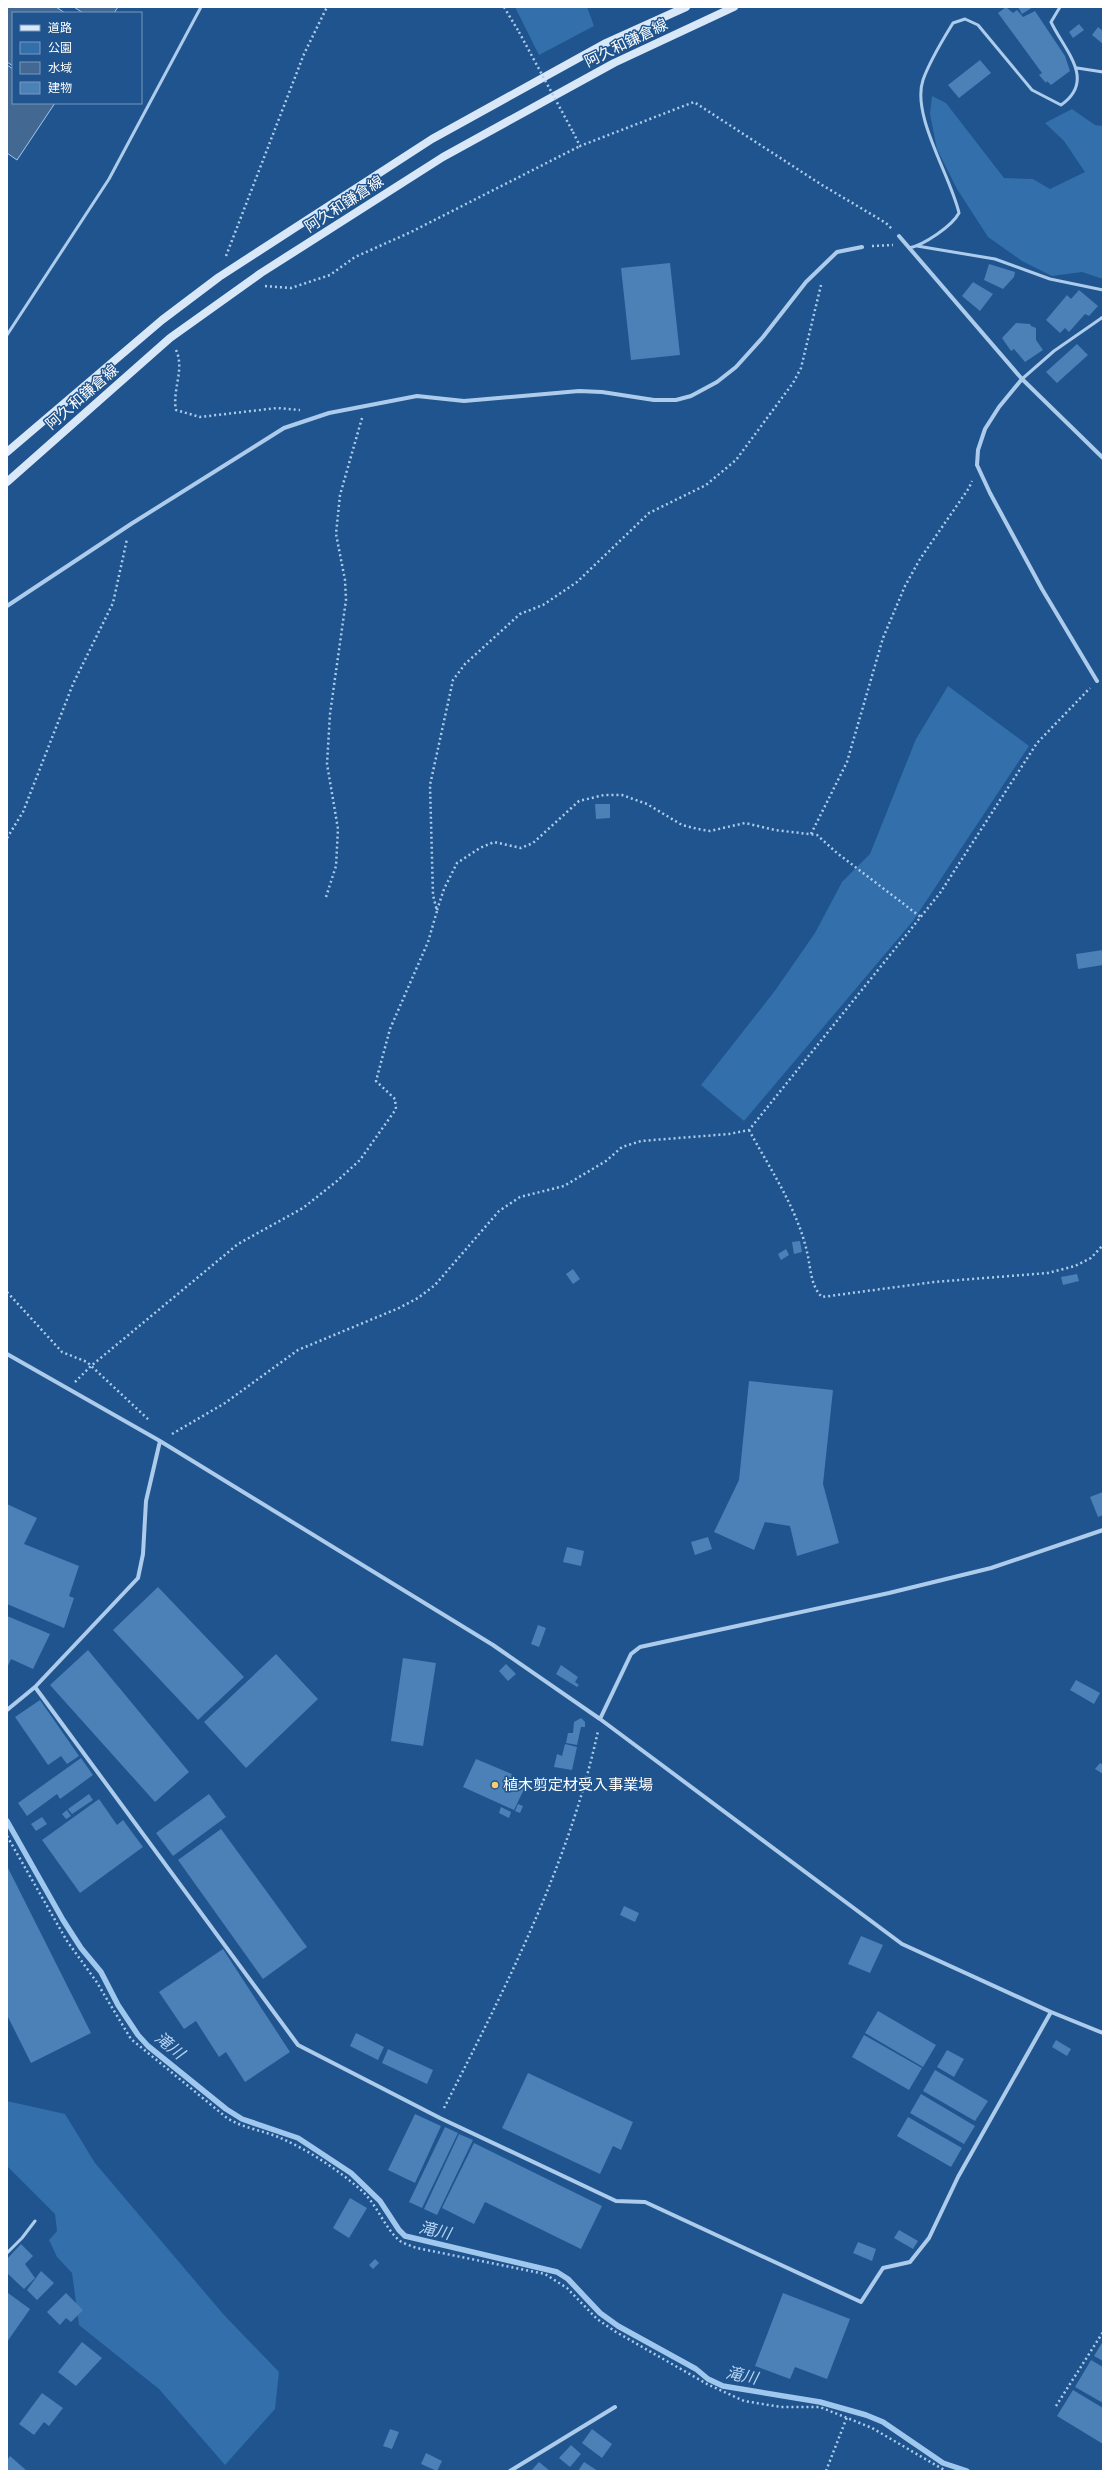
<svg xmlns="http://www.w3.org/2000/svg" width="1110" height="2478" font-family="'Alegreya Sans','Noto Sans JP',sans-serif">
	<rect width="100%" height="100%" fill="#1f548e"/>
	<path fill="#326fab" d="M515,7H587L594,26L539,55Z
		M932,96L946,103L1004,178L1033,179L1050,189L1085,172L1064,141L1045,123L1072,109L1095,125L1103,126V279L1082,272L1052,276L1022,261L988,237L957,189L937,149L930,114Z
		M948,686L1029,746L913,921L744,1121L701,1085L774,992L815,933L842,882L870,854L916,739Z
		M7,2101L65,2114L95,2163L224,2315L279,2372L275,2409L225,2465L159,2389L79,2325L72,2273L57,2257L49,2240L57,2231L55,2214L7,2166Z"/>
	<path fill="#436992" stroke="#a0c8ee" d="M7,7H56L65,13H13V66L7,62Z
		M74,7H118L114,13H83Z
		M7,65L13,69V103H55L17,160L7,153Z"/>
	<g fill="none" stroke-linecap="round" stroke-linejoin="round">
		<path stroke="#a0c8ee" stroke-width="5.5" d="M7,1821L63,1920L81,1948L101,1972L118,2005L138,2035L148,2046L226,2109L242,2119L298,2138L351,2173L380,2201L399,2230L405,2236L557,2272L568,2279L600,2313L618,2326L696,2369L708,2379L723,2386L820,2402L866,2415L883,2422L943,2463L967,2471"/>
	</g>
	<path fill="#4b81b7" d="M1006,7L1013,13L1017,10L1023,17L1035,11L1065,56L1070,71L1051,85L1047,81L1046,83L1039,75L1042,73L998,13Z
		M1018,7H1033L1022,14Z
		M1079,24L1084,30L1073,38L1069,32Z
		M1098,27L1103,31V44L1092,35Z
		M980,60L991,73L959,98L948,85Z
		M670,263L680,355L631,360L621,268Z
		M989,264L1015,272L1014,277L1003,289L984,280Z
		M973,282L993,294L980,311L962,296Z
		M1079,290L1098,306L1089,316L1085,314L1069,332L1065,328L1060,333L1046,320L1067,295L1071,299Z
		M1016,323L1030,324L1031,326L1036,328V340L1043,350L1025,362L1014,349L1011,351L1002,338Z
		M1077,344L1088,355L1057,383L1046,372Z
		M595,804H610V818L596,819Z
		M1103,950V965L1078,969L1076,954Z
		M800,1241L802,1252L794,1254L792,1242Z
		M786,1249L789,1255L781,1260L778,1254Z
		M573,1269L580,1279L573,1284L566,1274Z
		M1077,1274L1079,1281L1063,1285L1061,1277Z
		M749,1381L833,1390L823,1484L839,1543L797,1556L790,1526L765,1522L754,1550L714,1532L739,1480Z
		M1103,1492V1515L1098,1517L1090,1497Z
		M7,1504L37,1518L24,1544L79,1566L69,1596L74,1598L64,1628L7,1604Z
		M708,1537L712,1549L695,1555L691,1542Z
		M567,1547L584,1551L581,1566L563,1562Z
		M158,1587L244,1677L198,1720L113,1630Z
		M7,1616L50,1634L33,1669L11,1659L7,1668Z
		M538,1625L546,1628L539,1647L531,1644Z
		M88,1650L189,1772L155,1802L50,1685Z
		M276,1654L318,1699L246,1768L204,1722Z
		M403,1658L436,1663L423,1746L391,1741Z
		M506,1664L516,1674L508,1681L499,1671Z
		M561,1665L578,1677L575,1682L579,1685L577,1687L556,1674Z
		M1076,1680L1100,1693L1094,1704L1070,1690Z
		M40,1700L79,1756L67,1764L61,1756L48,1765L15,1717Z
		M581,1718L585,1722V1727H581L577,1745L566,1743L568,1733H573L574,1722Z
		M565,1744L577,1747L572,1770L554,1767L557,1754L562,1756Z
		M81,1758L93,1775L60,1799L57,1794L27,1816L18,1803Z
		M476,1759L512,1774L511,1776L527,1783L514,1810L463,1787Z
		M1100,1763L1103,1765V1774L1095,1769Z
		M557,1777L564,1779L561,1791L554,1790Z
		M89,1794L93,1800L72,1814L68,1809Z
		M209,1794L226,1817L173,1856L156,1833Z
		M99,1799L117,1825L123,1820L143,1847L80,1893L42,1840Z
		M518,1804L523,1806L520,1813L515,1811Z
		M501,1807L511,1812L509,1818L499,1813Z
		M67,1810L71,1816L66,1819L62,1814Z
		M42,1817L47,1824L36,1831L31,1824Z
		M221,1829L307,1947L263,1979L178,1860Z
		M7,1866L91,2033L31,2063L7,2015Z
		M624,1906L639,1913L635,1922L620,1915Z
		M861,1936L883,1945L870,1973L848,1964Z
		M223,1949L290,2052L245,2082L226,2052L219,2057L196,2021L184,2029L159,1992Z
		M878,2011L936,2045L923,2067L865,2033Z
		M356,2033L384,2047L378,2060L350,2046Z
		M864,2035L922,2068L909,2090L852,2057Z
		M1056,2040L1071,2049L1067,2056L1052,2047Z
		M388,2049L433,2070L427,2084L382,2063Z
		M947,2050L964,2059L954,2077L937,2067Z
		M935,2070L988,2101L975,2121L923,2091Z
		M528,2073L633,2122L621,2150L613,2146L600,2174L502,2128Z
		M921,2094L975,2126L964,2144L910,2113Z
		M415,2114L441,2126L415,2183L388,2170Z
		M908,2117L962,2148L951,2167L897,2136Z
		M445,2127L458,2133L422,2208L409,2202Z
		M459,2134L473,2140L437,2215L424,2209Z
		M474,2143L602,2206L581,2249L485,2202L474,2224L442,2208Z
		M350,2198L367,2208L349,2238L333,2228Z
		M899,2230L918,2241L913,2249L894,2238Z
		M858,2242L876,2249L872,2261L853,2253Z
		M21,2244L33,2256L25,2264L35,2278L24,2289L7,2273V2259Z
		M375,2259L379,2263L373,2269L369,2265Z
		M41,2271L54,2283L37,2300L27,2290Z
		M8,2293L30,2309L7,2342V2294Z
		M66,2293L83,2310L71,2322L66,2318L60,2325L47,2312Z
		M783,2293L850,2319L827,2379L795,2367L790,2379L755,2366Z
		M1103,2341V2361L1094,2356Z
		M82,2342L102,2358L76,2386L58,2372Z
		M1091,2360L1103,2367V2403L1075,2387Z
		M1073,2390L1103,2408V2444L1057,2416Z
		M42,2393L63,2408L49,2426L44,2422L34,2435L19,2424Z
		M390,2429L399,2432L392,2449L383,2446Z
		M592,2429L612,2444L602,2458L582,2443Z
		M571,2445L581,2454L570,2467L559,2458Z
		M426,2453L442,2461L437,2471L421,2464Z
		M10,2456L27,2471H7V2460Z
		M539,2462L550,2471H531Z
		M584,2462L598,2471H578Z"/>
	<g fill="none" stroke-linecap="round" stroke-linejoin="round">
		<path stroke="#adccec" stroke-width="2.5" stroke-dasharray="2 3" stroke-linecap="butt" d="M504,7L519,32
			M573,132L580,146L694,102L822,185L886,223L892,229
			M872,246L893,245
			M226,256L304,54L327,7
			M265,286L291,288L330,275L355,257L411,232L580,146
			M176,350C185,369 172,390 176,410L200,417L277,408L300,410
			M811,834L847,762L883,638L905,586L920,559L969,488L972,481
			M7,838L23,812L73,684L113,603L127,539
			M326,897L336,866L338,829L327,764L330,714L346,600L345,580L336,534L340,495L362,418
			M437,910L444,889L457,863L480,848L494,842L521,848L533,843L579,801L604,795H622L647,804L682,825L698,829L710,831L745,823L775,830L817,835L837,853L922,918
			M749,1130C770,1169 797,1208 807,1252C811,1268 810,1285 822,1297L934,1282L1048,1273L1075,1266L1091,1258L1103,1245
			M7,1292L62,1352L87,1362L150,1421
			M75,1382L91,1366L238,1244L303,1208L337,1181L360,1160L396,1109L395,1099L376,1081L390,1029L428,942L437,911L433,895L430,785L453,680L465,664L520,614L543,605L577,582L649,513L706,485L736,460L793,383L801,368L821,285
			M172,1434L225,1403L298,1350L399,1308L418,1298L435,1285L499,1211L520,1197L564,1186L606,1161L622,1147L641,1141L729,1134L749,1130L940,893L1037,743L1090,688
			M7,1836L67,1941L96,1981L131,2039L227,2118C243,2128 261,2130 278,2137C307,2149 337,2169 361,2190C377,2204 385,2229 400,2241C405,2244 411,2246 417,2248L545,2274L567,2288L597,2319L616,2332L707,2384L744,2401L781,2407H820L872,2428L946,2471
			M444,2108C506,1987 569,1864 598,1731
			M1056,2406L1103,2332
			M826,2471L847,2417"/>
		<path stroke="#adccec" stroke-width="3" d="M1077,68L1103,72
			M917,246L995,259L1050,279L1103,290
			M909,248C924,245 952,226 959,213C951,177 911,115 923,80C930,60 942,41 953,23L965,19L978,25L1032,90L1061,105C1097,80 1064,50 1051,22L1060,7
			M7,335L109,179L201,7
			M1022,379L1054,351L1103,317
			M7,2253L22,2238L35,2221"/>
		<path stroke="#adccec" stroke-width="4" d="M899,236L1022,379L1103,458
			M1022,379L999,407L985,429L978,450L977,465L990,493L1042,589L1097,681
			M7,606L131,524L284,428L329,413L417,396L464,401L579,391L602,392L654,400H676L691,396L717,382L736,367L763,337L806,282L837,252L862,247
			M7,1354L160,1441L493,1645L600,1719L902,1944L1051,2012L1103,2033
			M35,1687L298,2045L440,2118L616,2201L645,2202L861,2302L883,2268L910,2262L929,2238L958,2177L1051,2012
			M7,1710L35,1687L138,1578L143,1554L146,1501L160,1441
			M600,1719L631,1654L640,1647L889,1593L991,1568L1103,1530
			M510,2471L615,2407"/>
		<path stroke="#d9e8f9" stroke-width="8" d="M7,452L162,320L219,277L432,139L604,44L686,7
			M7,482L170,338L261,273L443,157L614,63L734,7"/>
		<path stroke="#adccec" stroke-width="2.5" stroke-dasharray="2 3" stroke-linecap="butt" d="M519,32L573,132"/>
	</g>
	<circle fill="#fbcb6c" stroke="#1f548e" stroke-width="1.5" cx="495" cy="1785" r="4"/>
	<g text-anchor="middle" stroke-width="3" stroke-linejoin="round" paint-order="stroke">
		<g font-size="15" fill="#fff" stroke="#1f548e">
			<text transform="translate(626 43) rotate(-26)" y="5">阿久和鎌倉線</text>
			<text transform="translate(344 204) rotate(-33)" y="5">阿久和鎌倉線</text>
			<text transform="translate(82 397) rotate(-41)" y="5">阿久和鎌倉線</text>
		</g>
		<g font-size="15" fill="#fff" stroke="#1f548e" text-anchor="start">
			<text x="503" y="1790">植木剪定材受入事業場</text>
		</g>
		<g font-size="16" font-style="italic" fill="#b9d6f4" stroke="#1f548e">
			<text transform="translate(170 2045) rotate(39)" y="6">滝川</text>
			<text transform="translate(435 2230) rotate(13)" y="6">滝川</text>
			<text transform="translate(742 2375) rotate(12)" y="6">滝川</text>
		</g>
	</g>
	<rect width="1110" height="2478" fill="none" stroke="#ffffff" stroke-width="16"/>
	<rect x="12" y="12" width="130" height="92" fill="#1f548e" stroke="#7998bb"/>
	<rect x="20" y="25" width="20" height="6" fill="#d9e8f9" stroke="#7998bb"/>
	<text x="48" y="32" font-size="12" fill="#ffffff">道路</text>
	<rect x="20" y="42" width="20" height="12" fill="#326fab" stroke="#7998bb"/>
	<text x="48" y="52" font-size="12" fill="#ffffff">公園</text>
	<rect x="20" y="62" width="20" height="12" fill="#436992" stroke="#7998bb"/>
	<text x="48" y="72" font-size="12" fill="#ffffff">水域</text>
	<rect x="20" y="82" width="20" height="12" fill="#4b81b7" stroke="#7998bb"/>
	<text x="48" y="92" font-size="12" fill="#ffffff">建物</text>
</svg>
